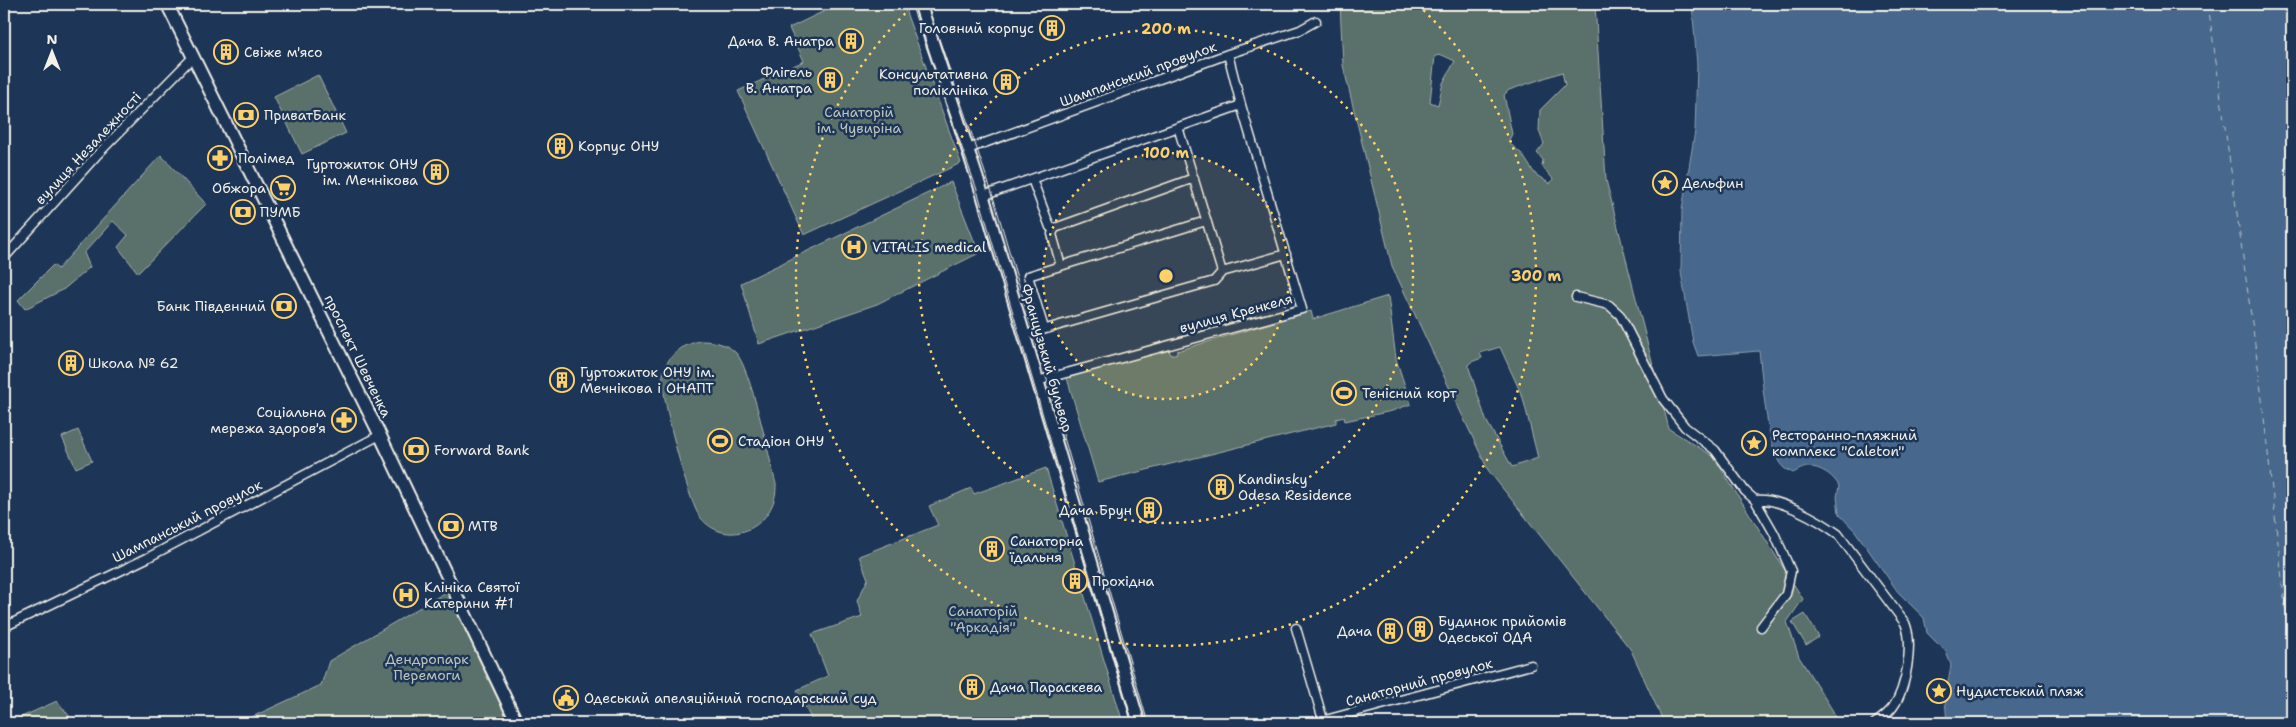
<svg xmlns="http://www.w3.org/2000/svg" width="2296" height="727" font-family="'Shantell Sans',sans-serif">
	<rect width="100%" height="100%" fill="#1d3557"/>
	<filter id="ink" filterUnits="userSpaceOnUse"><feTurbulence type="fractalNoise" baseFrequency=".02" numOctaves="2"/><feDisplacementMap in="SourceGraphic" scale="10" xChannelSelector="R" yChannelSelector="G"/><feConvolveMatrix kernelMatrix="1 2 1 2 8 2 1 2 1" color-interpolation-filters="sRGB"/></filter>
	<g filter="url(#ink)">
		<path fill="#5a6f6b" stroke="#a7b0aa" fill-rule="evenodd" d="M839,4H903L961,163L804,235L738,91L804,61L789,28Z
			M1340,4H1595L1606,180L1669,429L1713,456L1803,599L1787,622L1799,657L1833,711L1836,723H1664L1631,650L1488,470L1392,266L1343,65ZM1442,55L1455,61L1443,83L1438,105L1430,102L1435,56ZM1562,72L1565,85L1540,110L1539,131L1544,144L1537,153L1543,160L1542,166L1553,179L1550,184L1535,174L1522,154L1508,142L1512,134L1504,95L1509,90ZM1500,347L1523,398L1538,458L1512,467L1486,420L1468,365L1471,362L1482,358L1480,353Z
			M318,75L346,133L302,154L274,97Z
			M161,155L206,204L138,273L118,247L128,235L113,221L84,253L90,267L64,289L25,309L18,300L53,265L58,269Z
			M951,182L979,253L877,304L759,344L741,283Z
			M1388,296L1396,359L1411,404L1392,411L1345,421L1344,417L1336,419V423L1098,482L1067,378L1168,348L1171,355L1177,353V351L1311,311L1313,319Z
			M700,341C713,341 726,343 736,353C751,369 769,458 776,484C778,525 728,552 700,517C689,504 659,391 663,374C667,355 682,345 700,341Z
			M78,430L92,461L76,468L62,437Z
			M1046,468L1123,723H813L797,690L828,676L812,634L862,617L857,601L868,579L859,556L938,525L929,506L971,488L974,494Z
			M451,589L515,723H239L321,685L329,661Z
			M1805,614L1819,637L1806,645L1792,622Z
			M57,701L75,723H8Z"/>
		<path fill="#46678c" stroke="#8c9eb1" d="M1692,4H2292V723H1947L1945,699L1951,665L1946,652L1927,633L1924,618L1898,592L1855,531L1839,514L1837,497L1839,486C1834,476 1820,466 1808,467C1804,467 1797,471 1793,473C1790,471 1785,470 1783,467C1767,453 1762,374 1759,351L1698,356L1693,342L1681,272L1682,210L1695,131L1697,65Z"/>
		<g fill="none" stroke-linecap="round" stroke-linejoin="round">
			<path stroke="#b7c1c8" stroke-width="1" stroke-dasharray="6 5" stroke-linecap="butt" d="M2208,4L2259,373L2292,668"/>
			<defs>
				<path id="street" d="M1178,127L1222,272
					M968,149L1228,54L1300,30L1316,21
					M1032,179L1050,227L1053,230
					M983,196L1241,105
					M4,258L96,156L193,57
					M1061,266L1052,234L1055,228L1194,178
					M1576,297L1609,305L1620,315L1663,399L1685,427L1715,450L1745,491L1755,500L1774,533L1791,571L1786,594L1761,627
					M1039,332L1043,325L1028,276L1206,221
					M1025,335L1214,281L1222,272L1286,254
					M1037,381L1302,309L1241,105L1228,54
					M1755,500C1779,497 1819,520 1838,534L1905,623C1914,644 1906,689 1893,707C1888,714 1881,719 1875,723
					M4,627L147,558L380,435
					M1296,628L1324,723
					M1314,723L1531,665"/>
				<path id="secondary" d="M167,4L380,435L517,723
					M920,4L983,196L1139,723"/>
			</defs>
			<use href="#street" stroke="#f4f1e8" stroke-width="11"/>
			<use href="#secondary" stroke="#f4f1e8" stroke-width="15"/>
			<use href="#street" stroke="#1d3557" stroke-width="8"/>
			<use href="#secondary" stroke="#1d3557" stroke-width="11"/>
			<path stroke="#f4f1e8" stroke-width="1" d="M911,4L977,190L1133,723
				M927,4L992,193L1148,723"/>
		</g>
	</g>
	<circle cx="1166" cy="276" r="123" fill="#ffd166" fill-opacity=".12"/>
	<g fill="none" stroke="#ffd166" stroke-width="2.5" stroke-dasharray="2.5 5">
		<circle cx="1166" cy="276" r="123"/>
		<circle cx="1166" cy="276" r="247"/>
		<path d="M1418 5A370 370 0 1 1 914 5"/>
	</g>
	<defs>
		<symbol id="building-ring" viewBox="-11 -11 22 22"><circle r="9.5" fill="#1d3557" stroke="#ffd166" stroke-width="1.5"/><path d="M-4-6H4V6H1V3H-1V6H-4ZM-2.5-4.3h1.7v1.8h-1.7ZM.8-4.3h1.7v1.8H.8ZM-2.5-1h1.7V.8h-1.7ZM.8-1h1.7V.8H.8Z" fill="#ffd166"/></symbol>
		<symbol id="bank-ring" viewBox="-11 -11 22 22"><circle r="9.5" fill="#1d3557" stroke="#ffd166" stroke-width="1.5"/><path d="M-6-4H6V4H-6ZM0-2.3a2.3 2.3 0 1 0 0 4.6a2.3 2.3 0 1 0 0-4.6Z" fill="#ffd166"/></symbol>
		<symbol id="pharmacy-ring" viewBox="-11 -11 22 22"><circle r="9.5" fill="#1d3557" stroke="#ffd166" stroke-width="1.5"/><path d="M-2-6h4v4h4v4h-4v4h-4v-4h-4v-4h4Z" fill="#ffd166"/></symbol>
		<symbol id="sight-ring" viewBox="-11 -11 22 22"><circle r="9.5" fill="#1d3557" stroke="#ffd166" stroke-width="1.5"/><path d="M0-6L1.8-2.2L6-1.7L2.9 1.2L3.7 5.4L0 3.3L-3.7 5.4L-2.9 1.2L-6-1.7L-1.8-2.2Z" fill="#ffd166"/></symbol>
		<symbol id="supermarket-ring" viewBox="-11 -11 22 22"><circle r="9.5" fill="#1d3557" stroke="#ffd166" stroke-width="1.5"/><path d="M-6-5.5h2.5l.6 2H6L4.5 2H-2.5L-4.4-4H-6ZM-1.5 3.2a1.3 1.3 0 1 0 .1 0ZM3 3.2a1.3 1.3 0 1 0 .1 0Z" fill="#ffd166"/></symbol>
		<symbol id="hospital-ring" viewBox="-11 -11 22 22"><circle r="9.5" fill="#1d3557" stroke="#ffd166" stroke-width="1.5"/><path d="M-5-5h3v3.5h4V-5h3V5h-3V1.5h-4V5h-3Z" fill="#ffd166"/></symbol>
		<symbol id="stadium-ring" viewBox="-11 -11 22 22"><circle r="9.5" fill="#1d3557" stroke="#ffd166" stroke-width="1.5"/><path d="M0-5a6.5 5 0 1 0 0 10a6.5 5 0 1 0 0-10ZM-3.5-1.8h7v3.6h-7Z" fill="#ffd166"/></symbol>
		<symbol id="civic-ring" viewBox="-11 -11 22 22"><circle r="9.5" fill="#1d3557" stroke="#ffd166" stroke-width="1.5"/><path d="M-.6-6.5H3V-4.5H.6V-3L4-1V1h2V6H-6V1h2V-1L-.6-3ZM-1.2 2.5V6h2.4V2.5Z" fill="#ffd166"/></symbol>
	</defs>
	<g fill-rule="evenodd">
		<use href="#building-ring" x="1038" y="14" width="28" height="28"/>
		<use href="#building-ring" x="837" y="27" width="28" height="28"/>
		<use href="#building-ring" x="212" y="38" width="28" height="28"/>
		<use href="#building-ring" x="816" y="66" width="28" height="28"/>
		<use href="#building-ring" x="992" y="68" width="28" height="28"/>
		<use href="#bank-ring" x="232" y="101" width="28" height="28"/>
		<use href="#building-ring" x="546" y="132" width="28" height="28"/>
		<use href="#pharmacy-ring" x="206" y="144" width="28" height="28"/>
		<use href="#building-ring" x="422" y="158" width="28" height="28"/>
		<use href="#sight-ring" x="1651" y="169" width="28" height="28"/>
		<use href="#supermarket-ring" x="269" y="174" width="28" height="28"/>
		<use href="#bank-ring" x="229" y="198" width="28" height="28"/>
		<use href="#hospital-ring" x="840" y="233" width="28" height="28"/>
		<use href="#bank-ring" x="270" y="292" width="28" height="28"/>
		<use href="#building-ring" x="57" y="349" width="28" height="28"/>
		<use href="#building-ring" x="548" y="366" width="28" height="28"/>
		<use href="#stadium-ring" x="1330" y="379" width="28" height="28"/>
		<use href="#pharmacy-ring" x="330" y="406" width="28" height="28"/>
		<use href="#stadium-ring" x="706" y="427" width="28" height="28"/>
		<use href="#sight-ring" x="1740" y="429" width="28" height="28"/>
		<use href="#bank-ring" x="402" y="436" width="28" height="28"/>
		<use href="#building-ring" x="1207" y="473" width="28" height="28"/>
		<use href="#building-ring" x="1135" y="496" width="28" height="28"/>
		<use href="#bank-ring" x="437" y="512" width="28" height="28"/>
		<use href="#building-ring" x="978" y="535" width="28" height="28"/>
		<use href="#building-ring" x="1061" y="567" width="28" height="28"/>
		<use href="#hospital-ring" x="392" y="581" width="28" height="28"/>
		<use href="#building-ring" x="1406" y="615" width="28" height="28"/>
		<use href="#building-ring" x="1376" y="617" width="28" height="28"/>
		<use href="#building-ring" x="958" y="673" width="28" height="28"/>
		<use href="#sight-ring" x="1925" y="677" width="28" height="28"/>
		<use href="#civic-ring" x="552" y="684" width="28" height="28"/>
	</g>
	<g text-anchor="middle" stroke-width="5" stroke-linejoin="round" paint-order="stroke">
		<g font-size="14" fill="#f4f1e8" stroke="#1d3557" text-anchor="start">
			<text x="1034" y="33" text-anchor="end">Головний корпус</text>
			<text x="834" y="46" text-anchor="end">Дача В. Анатра</text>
			<text x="244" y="57">Свіже м'ясо</text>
			<text x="812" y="77" text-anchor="end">Флігель<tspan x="812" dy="16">В. Анатра</tspan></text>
			<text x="988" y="79" text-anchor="end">Консультативна<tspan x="988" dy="16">поліклініка</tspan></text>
			<text x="264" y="120">ПриватБанк</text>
			<text x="578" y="151">Корпус ОНУ</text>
			<text x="238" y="163">Полімед</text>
			<text x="418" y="169" text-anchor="end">Гуртожиток ОНУ<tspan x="418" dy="16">ім. Мечнікова</tspan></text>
			<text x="1682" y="188">Дельфин</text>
			<text x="266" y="193" text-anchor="end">Обжора</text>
			<text x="260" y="217">ПУМБ</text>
			<text x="872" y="252">VITALIS medical</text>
			<text x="266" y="311" text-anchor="end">Банк Південний</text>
			<text x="88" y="368">Школа № 62</text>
			<text x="580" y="377">Гуртожиток ОНУ ім.<tspan x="580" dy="16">Мечнікова і ОНАПТ</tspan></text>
			<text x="1362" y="398">Тенісний корт</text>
			<text x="326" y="417" text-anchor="end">Соціальна<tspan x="326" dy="16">мережа здоров'я</tspan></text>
			<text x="1772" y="440">Ресторанно-пляжний<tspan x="1772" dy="16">комплекс "Caleton"</tspan></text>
			<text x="738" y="446">Стадіон ОНУ</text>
			<text x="434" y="455">Forward Bank</text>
			<text x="1238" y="484">Kandinsky<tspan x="1238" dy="16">Odesa Residence</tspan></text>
			<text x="1132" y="515" text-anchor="end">Дача Брун</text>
			<text x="468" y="531">МТВ</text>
			<text x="1010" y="546">Санаторна<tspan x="1010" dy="16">їдальня</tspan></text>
			<text x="1092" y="586">Прохідна</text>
			<text x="424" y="592">Клініка Святої<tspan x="424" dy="16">Катерини #1</tspan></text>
			<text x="1438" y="626">Будинок прийомів<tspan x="1438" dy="16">Одеської ОДА</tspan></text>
			<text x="1372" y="636" text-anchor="end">Дача</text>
			<text x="990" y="692">Дача Параскева</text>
			<text x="1956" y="696">Нудистський пляж</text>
			<text x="584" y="703">Одеський апеляційний господарський суд</text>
		</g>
		<g font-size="14" fill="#f4f1e8" stroke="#1d3557">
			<text transform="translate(1138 74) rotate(-20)" y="5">Шампанський провулок</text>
			<text transform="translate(88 148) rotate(-47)" y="5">вулиця Незалежності</text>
			<text transform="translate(1236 313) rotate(-15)" y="5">вулиця Кренкеля</text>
			<text transform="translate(358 356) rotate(64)" y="5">проспект Шевченка</text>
			<text transform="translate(1047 358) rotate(74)" y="5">Французький бульвар</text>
			<text transform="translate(187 521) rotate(-27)" y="5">Шампанський провулок</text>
			<text transform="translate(1419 682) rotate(-15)" y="5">Санаторний провулок</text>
		</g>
		<g font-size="14" fill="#bec4bc" stroke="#1d3557">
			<text x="859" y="117">Санаторій<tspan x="859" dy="16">ім. Чувиріна</tspan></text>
			<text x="983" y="616">Санаторій<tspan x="983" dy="16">"Аркадія"</tspan></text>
			<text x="427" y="664">Дендропарк<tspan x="427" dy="16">Перемоги</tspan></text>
		</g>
	</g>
	<circle cx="1166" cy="276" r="8" fill="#ffd166" stroke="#1d3557" stroke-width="2.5"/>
	<g font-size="15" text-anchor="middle" font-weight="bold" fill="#ffd166" stroke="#1d3557" stroke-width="5" stroke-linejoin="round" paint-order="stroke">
		<text x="1166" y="34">200 m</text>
		<text x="1166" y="158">100 m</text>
		<text x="1536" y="281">300 m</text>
	</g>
	<rect width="2296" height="727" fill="none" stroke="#1d3557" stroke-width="20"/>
	<rect x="10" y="10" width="2276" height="707" fill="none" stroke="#f4f1e8" stroke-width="2" filter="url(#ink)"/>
	<g transform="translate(52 52)" stroke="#1d3557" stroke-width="4" paint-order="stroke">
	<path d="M0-4L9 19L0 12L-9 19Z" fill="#f4f1e8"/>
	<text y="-8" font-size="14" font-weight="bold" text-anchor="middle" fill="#f4f1e8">N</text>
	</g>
</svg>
